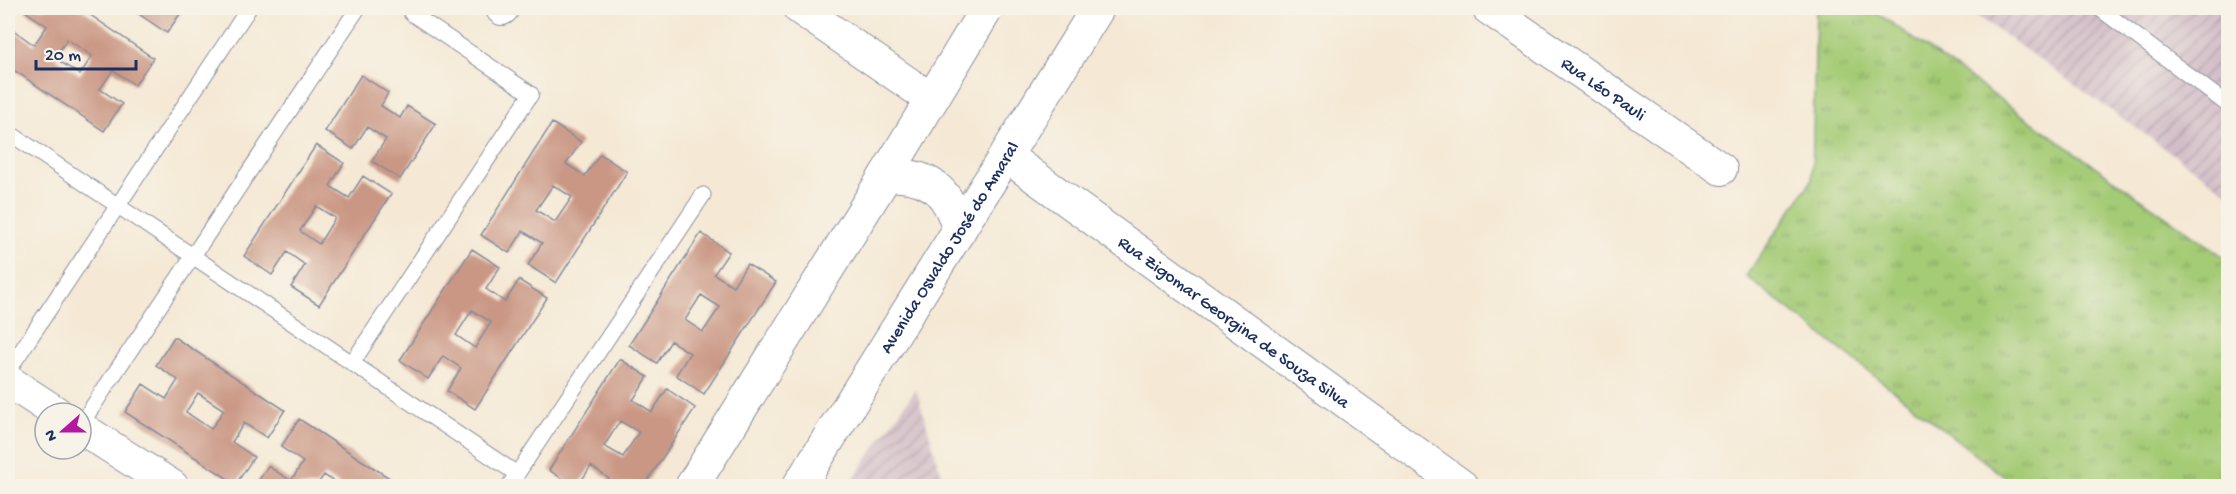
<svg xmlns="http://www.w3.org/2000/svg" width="2236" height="494" font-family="'Gochi Hand',sans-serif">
	<defs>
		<pattern id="industrial-furrows" width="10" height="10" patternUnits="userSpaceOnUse" patternTransform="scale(1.5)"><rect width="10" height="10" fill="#d2bdc7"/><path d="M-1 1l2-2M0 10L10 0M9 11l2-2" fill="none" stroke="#aa9aa5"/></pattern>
		<pattern id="park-tufts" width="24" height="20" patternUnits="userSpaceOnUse" patternTransform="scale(1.5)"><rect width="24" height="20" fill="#a4cb75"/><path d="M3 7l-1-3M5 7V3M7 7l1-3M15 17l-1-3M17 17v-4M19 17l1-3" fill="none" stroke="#85a563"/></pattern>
	</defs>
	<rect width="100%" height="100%" fill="#f7f3e8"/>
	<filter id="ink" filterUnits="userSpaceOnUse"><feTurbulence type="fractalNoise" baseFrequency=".0167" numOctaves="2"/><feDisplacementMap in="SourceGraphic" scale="12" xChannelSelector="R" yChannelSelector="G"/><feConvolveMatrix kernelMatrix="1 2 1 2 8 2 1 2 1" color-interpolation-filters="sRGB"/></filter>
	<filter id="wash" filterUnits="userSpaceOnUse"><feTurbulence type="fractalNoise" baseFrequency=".008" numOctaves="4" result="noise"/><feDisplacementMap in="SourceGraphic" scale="24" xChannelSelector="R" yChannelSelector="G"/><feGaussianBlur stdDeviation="1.35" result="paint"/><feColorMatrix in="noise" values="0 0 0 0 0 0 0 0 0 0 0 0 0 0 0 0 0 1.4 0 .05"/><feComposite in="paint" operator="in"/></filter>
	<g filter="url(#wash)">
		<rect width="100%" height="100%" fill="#f5e9d5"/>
		<path fill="url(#industrial-furrows)" d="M1966,8H2228V193Z
			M916,389L945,486H848Z"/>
		<path fill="url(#park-tufts)" stroke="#607d6a" stroke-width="1.5" d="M1816,8H1870L2228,260V486H2016L1746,276L1812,180Z"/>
		<g id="blocks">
			<path fill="#ca9784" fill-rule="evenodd" d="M27,8H80L153,58L135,85L113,70L100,89L122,104L104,131L8,66V36L12,29L34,45L47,26L25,11ZM67,39L92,56L80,75L55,58Z
				M130,8H184L167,33Z
				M361,75L388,93L381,106L400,118L407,106L436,124L400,179L372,161L386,139L367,127L353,149L325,131Z
				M552,123L581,142L566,164L585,176L600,154L627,172L556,283L528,265L542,243L523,231L509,253L481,235ZM553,185L572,197L555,222L536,210Z
				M316,145L344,163L330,186L349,198L363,176L391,194L319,305L291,287L305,265L287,252L272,275L244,256ZM316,206L335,218L319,244L300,231Z
				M701,233L729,252L714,274L733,286L747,264L776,282L704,394L676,375L690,353L671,341L657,363L629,345ZM701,295L720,307L703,332L685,320Z
				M472,249L500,267L486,289L505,302L519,280L547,298L475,409L447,391L461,368L443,356L428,379L400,360ZM472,310L491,322L475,348L456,335Z
				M174,337L285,410L267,438L244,423L232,442L254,457L236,484L125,412L143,384L166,399L178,380L156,365ZM198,393L224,410L211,429L186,412Z
				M620,359L648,377L633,400L652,412L667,389L695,408L644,486H604L609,479L591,466L578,486H573L549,470ZM620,421L639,432L623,457L604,446Z
				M299,419L355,456L402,486H341L324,475L316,486H255L268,466L291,481L303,462L281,447Z"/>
		</g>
	</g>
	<g filter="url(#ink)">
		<use href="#blocks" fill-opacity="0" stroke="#888c9a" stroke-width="1.5"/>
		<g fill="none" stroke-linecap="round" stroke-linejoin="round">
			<defs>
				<path id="service" d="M2099,8L2228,105
					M8,132L517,474
					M352,363L531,94L411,13
					M8,371L249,8
					M81,424L358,8
					M509,486L703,195"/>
				<g id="minor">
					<path d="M799,8L931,99"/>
					<path id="s1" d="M1488,8L1721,169"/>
					<path d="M502,9L503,8"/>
					<path id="s2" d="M1006,156L1462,486"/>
					<path d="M8,381L57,413"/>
					<path d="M81,428L172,486"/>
				</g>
				<g id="secondary">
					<path d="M886,175C928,174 949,189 959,231"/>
					<path d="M692,486L886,175L987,8"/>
					<path id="s3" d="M799,486L1098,8"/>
				</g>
			</defs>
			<use href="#service" stroke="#888c9a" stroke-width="17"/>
			<use href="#minor" stroke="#888c9a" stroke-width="34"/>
			<use href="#secondary" stroke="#888c9a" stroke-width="35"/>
			<use href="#service" stroke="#fff" stroke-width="15"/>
			<use href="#minor" stroke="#fff" stroke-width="32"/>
			<use href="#secondary" stroke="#fff" stroke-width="33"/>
		</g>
	</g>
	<g text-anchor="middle" stroke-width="4.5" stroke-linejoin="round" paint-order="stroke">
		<g font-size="18" fill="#1b2f5e" stroke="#f7f3e8">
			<text dy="6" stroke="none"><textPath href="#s1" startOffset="141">Rua Léo Pauli</textPath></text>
			<text dy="6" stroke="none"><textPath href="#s3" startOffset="282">Avenida Osvaldo José do Amaral</textPath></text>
			<text dy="6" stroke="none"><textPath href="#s2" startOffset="282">Rua Zigomar Georgina de Souza Silva</textPath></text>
		</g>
	</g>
	<rect width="2236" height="494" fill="none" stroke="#f7f3e8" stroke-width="30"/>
	<g transform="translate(63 431) rotate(249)"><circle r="28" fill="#f7f3e8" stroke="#9fa5b1" stroke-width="1.5"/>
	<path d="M0-4.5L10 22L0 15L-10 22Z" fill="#b5179e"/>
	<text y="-9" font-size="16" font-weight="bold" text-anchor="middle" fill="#1b2f5e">N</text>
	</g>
	<path d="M36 60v9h100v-9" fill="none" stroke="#1b2f5e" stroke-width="3"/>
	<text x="45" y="60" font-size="18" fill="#1b2f5e" stroke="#f7f3e8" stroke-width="4.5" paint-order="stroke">20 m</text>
</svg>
